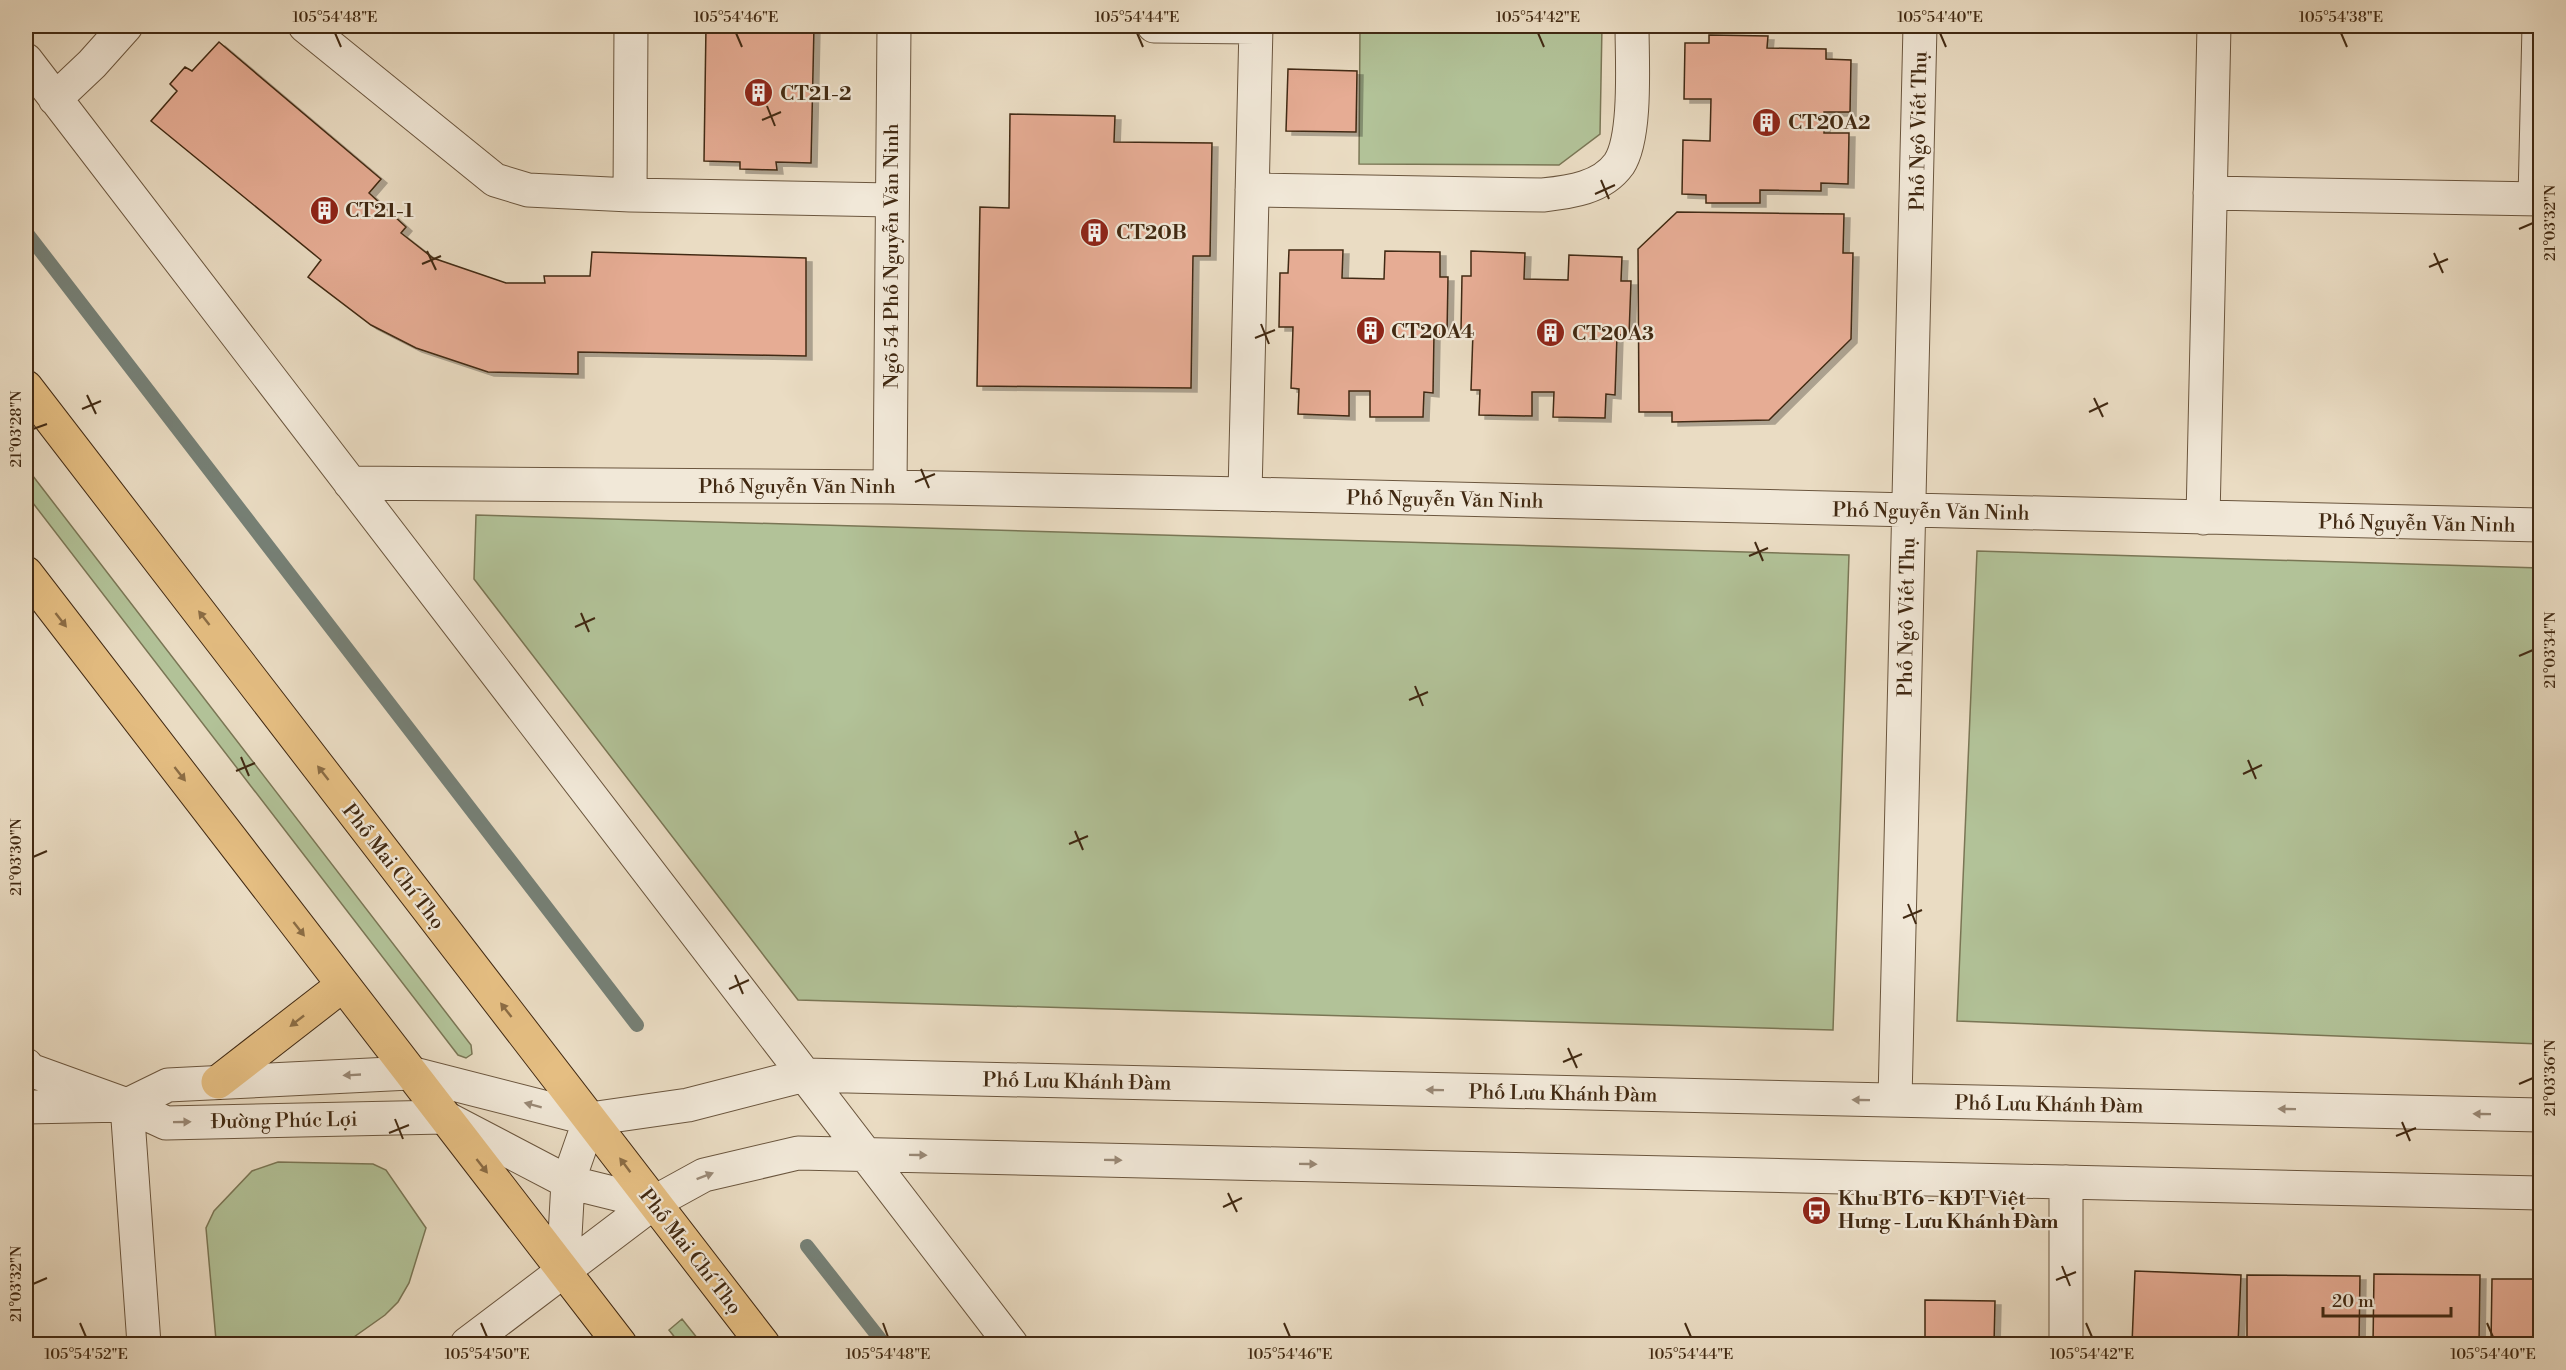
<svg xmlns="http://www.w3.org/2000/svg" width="2566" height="1370" font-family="'Libre Bodoni',serif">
	<defs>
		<filter id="shadow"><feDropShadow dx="6" dy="4" stdDeviation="0" flood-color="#0004"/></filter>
	</defs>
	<rect width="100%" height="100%" fill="#eadcc3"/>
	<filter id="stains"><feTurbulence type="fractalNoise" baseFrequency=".00333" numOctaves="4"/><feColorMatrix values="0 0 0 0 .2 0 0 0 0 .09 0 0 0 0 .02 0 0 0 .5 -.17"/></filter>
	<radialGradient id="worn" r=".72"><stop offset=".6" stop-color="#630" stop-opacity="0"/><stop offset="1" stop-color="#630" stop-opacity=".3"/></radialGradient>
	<path fill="#b2c298" stroke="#7a7655" stroke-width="1.5" d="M1360,26H1602L1600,134L1559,165L1359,164Z
		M26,467L471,1045L472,1054L466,1058L458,1055L26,494Z
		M476,515L1849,555L1833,1030L798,1000L474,579Z
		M1977,551L2540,568V1044L1957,1021Z
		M278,1162L373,1164L386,1170L426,1228L409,1283L398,1302L385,1315L344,1344H220L216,1340L206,1228L214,1211L252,1171Z
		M682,1319L702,1344H680L669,1330Z"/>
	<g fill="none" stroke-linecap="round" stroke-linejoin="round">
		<path stroke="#768076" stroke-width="14" d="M26,232L637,1025
			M807,1246L884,1344"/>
	</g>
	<path fill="#e6ac94" stroke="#412912" stroke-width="1.5" filter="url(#shadow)" d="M706,26H814L811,163L776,162L777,170L740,169V162L704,161Z
		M1709,35L1768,36L1767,48L1826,49V59L1851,60L1850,112H1824V133H1849L1848,184L1821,183V191L1760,190V203H1706V195L1682,194L1683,140L1710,141L1711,99H1684L1685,43H1709Z
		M219,42L381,179L369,193L406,227L401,233L433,258L506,283H545L544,276H590L592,252L806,258V356L578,352V374L488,372L416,348L371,325L308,277L321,260L151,121L177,91L170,84L185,67L192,71Z
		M1288,69L1357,71L1356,132L1286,131Z
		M1010,114L1115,116L1114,142L1212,143L1210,256H1193L1191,388L977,386L980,207L1009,208Z
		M1677,212L1844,214L1843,253H1853L1851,339L1769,420L1672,422V412H1639L1638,249Z
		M1289,250H1343L1342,278L1384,279L1385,251L1440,252V277H1448L1447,334H1434L1433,393L1424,392L1423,417H1370V391H1349V416L1298,414L1299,389L1291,388L1293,327H1279L1280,273H1288Z
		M1471,251L1525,253L1524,279L1568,280L1569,255L1622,257L1621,281H1631L1629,335H1617L1615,395L1606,394L1605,418L1553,417L1554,392H1532V416L1479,415L1480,390H1471L1473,332L1461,331L1462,276H1471Z
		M2135,1271L2241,1275L2238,1344H2132Z
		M2374,1274L2480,1275L2479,1344H2373Z
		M2247,1275L2360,1276L2359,1344H2247Z
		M2492,1279H2540V1344H2491Z
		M1925,1300L1995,1301L1994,1344H1925Z"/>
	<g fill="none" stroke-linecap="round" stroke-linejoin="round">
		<defs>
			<path id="minor" d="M305,26L495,180L528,190L630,195L891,200
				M1154,26L1256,27
				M26,60L1011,1344
				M55,99L92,64L126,26
				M1252,190L1543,195C1570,192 1602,188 1619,164C1637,137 1632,59 1632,26
				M2210,193L2540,199
				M630,195L631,26
				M2535,199L2539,26
				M350,483L890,487L1245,494L2540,525
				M890,487L894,26
				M1245,494L1256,26
				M2203,518L2214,26
				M26,1065L30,1070L127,1105L166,1123L444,1117L568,1182L653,1203
				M1895,1100L1920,26
				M127,1105L144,1344
				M26,1107L127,1105L168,1085L410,1073L590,1119L688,1105L805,1075L2540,1115
				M563,1272L568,1182L590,1119
				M467,1344L653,1203L704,1175L798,1153L2540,1193
				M2066,1344V1182"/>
			<path id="major" d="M26,387L763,1344
				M26,573L620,1344
				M218,1082L343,985"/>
		</defs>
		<use href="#minor" stroke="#6b563e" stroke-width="35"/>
		<use href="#major" stroke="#412912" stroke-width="35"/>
		<use href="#minor" stroke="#f1e8d8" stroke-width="33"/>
		<use href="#major" stroke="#e5be82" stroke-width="33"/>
	</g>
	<defs><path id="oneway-solid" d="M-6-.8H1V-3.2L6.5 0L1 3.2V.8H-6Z" transform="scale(1.5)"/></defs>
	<g fill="#8b6c44">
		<use href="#oneway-solid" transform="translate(204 618) rotate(-128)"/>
		<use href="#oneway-solid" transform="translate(61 620) rotate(52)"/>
		<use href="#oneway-solid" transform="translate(323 773) rotate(-128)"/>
		<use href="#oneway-solid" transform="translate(180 774) rotate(52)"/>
		<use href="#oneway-solid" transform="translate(299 929) rotate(52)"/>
		<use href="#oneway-solid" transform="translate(506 1010) rotate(-128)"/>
		<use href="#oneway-solid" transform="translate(297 1021) rotate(142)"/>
		<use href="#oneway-solid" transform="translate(625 1165) rotate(-127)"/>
		<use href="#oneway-solid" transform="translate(482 1166) rotate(52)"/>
	</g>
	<g fill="#998875">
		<use href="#oneway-solid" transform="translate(352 1075) rotate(177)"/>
		<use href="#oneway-solid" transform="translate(1435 1090) rotate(-179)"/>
		<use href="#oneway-solid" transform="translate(1861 1100) rotate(-179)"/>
		<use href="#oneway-solid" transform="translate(533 1105) rotate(-165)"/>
		<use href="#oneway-solid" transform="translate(2287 1109) rotate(-179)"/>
		<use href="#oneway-solid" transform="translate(2482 1114) rotate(-179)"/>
		<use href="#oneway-solid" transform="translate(182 1122) rotate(-1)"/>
		<use href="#oneway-solid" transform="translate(918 1155) rotate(1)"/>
		<use href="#oneway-solid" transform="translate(1113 1160) rotate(1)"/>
		<use href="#oneway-solid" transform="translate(1308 1164) rotate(1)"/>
		<use href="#oneway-solid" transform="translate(705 1176) rotate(-21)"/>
	</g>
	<path fill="none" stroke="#412912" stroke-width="2" d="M335,33L341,47M736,33L742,47M1137,33L1143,47M1538,33L1544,47M1940,33L1946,47M2341,33L2347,47M767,106L775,126M762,120L781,112M1601,180L1609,199M1595,194L1615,185M2519,229L2533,223M427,251L436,270M2434,253L2443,273M422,264L441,256M2429,267L2448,259M1261,324L1269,344M1255,338L1275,330M87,395L96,414M2094,398L2103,417M82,409L101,401M2089,412L2108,403M33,429L47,424M921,469L929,488M915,482L935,474M1755,542L1763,561M1749,556L1768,548M581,613L589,632M575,627L595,618M2519,656L2533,650M1415,686L1423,706M1409,700L1428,692M241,757L249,776M2248,760L2256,779M236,771L255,763M2243,774L2262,765M1075,831L1083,850M1069,844L1088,836M33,857L47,851M1908,904L1916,924M1903,918L1922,910M735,975L743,994M729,989L749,980M1568,1048L1577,1068M1563,1062L1582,1054M2519,1084L2533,1078M395,1119L403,1139M2402,1122L2410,1141M389,1133L409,1125M2396,1136L2416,1128M1228,1193L1237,1212M1223,1207L1242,1198M2062,1266L2070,1286M2056,1280L2076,1272M33,1284L47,1278M80,1323L86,1337M481,1323L487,1337M883,1323L888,1337M1284,1323L1290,1337M1685,1323L1691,1337M2086,1323L2092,1337M2487,1323L2493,1337"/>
	<defs>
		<symbol id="building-disc" viewBox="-11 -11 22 22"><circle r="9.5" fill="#8f2418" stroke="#f1e8d8"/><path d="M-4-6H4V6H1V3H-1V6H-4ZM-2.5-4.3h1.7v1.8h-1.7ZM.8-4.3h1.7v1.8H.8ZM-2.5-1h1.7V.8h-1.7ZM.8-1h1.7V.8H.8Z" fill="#fff"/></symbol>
		<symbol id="bus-disc" viewBox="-11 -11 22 22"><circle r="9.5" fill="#8f2418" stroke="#f1e8d8"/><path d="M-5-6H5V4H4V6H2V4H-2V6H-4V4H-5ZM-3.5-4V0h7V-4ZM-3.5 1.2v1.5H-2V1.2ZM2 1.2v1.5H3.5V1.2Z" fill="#fff"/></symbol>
	</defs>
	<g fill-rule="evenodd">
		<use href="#building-disc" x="742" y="76" width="33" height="33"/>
		<use href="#building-disc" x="1750" y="106" width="33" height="33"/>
		<use href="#building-disc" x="308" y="194" width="33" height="33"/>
		<use href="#building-disc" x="1078" y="216" width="33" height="33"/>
		<use href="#building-disc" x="1354" y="314" width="33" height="33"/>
		<use href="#building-disc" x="1534" y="316" width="33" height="33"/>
		<use href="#bus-disc" x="1800" y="1194" width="33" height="33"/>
	</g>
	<g text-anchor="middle" stroke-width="4.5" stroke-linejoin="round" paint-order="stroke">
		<g font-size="20" font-weight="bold" fill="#412912" stroke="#f1e8d8" text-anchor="start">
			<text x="780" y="100">CT21-2</text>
			<text x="1788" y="129">CT20A2</text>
			<text x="345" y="217">CT21-1</text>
			<text x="1116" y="239">CT20B</text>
			<text x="1391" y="338">CT20A4</text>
			<text x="1572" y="340">CT20A3</text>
			<text x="1838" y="1205">Khu BT6 - KĐT Việt<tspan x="1838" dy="23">Hưng - Lưu Khánh Đàm</tspan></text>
		</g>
		<g font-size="20" fill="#412912" stroke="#f1e8d8">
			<text transform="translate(1918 131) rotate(-89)" y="7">Phố Ngô Viết Thụ</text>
			<text transform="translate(891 256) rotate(-90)" y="7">Ngõ 54 Phố Nguyễn Văn Ninh</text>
			<text x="797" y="493">Phố Nguyễn Văn Ninh</text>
			<text transform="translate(1445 499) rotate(1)" y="7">Phố Nguyễn Văn Ninh</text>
			<text transform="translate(1931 511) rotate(1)" y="7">Phố Nguyễn Văn Ninh</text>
			<text transform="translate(2417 523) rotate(1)" y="7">Phố Nguyễn Văn Ninh</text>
			<text transform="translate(1906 617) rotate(-89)" y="7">Phố Ngô Viết Thụ</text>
			<text transform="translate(394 866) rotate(52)" y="7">Phố Mai Chí Thọ</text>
			<text transform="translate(1077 1081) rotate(1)" y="7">Phố Lưu Khánh Đàm</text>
			<text transform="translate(1563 1093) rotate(1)" y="7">Phố Lưu Khánh Đàm</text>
			<text transform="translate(2049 1104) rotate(1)" y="7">Phố Lưu Khánh Đàm</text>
			<text transform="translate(284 1120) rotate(-1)" y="7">Đường Phúc Lợi</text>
			<text transform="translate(691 1251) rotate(52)" y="7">Phố Mai Chí Thọ</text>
		</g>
	</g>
	<rect width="2566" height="1370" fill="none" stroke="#eadcc3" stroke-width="66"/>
	<path d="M2323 1307v9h128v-9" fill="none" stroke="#412912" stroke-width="3"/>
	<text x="2332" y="1307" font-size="18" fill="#412912" stroke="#f1e8d8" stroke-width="4.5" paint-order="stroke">20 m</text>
	<rect x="33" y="33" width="2500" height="1304" fill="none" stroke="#412912" stroke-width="2"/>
	<g font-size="15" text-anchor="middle" fill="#412912">
		<text x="335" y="22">105°54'48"E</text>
		<text x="736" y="22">105°54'46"E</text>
		<text x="1137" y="22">105°54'44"E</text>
		<text x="1538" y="22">105°54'42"E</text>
		<text x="1940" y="22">105°54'40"E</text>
		<text x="2341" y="22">105°54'38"E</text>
		<text transform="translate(2550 223) rotate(-90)" y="5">21°03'32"N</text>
		<text transform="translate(16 429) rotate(-90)" y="5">21°03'28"N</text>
		<text transform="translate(2550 650) rotate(-90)" y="5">21°03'34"N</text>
		<text transform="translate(16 857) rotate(-90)" y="5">21°03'30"N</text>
		<text transform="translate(2550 1078) rotate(-90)" y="5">21°03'36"N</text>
		<text transform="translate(16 1284) rotate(-90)" y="5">21°03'32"N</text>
		<text x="86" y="1359">105°54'52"E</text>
		<text x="487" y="1359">105°54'50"E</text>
		<text x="888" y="1359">105°54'48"E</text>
		<text x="1290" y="1359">105°54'46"E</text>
		<text x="1691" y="1359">105°54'44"E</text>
		<text x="2092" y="1359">105°54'42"E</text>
		<text x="2493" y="1359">105°54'40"E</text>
	</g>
	<rect width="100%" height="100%" filter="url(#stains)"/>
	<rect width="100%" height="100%" fill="url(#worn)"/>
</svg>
